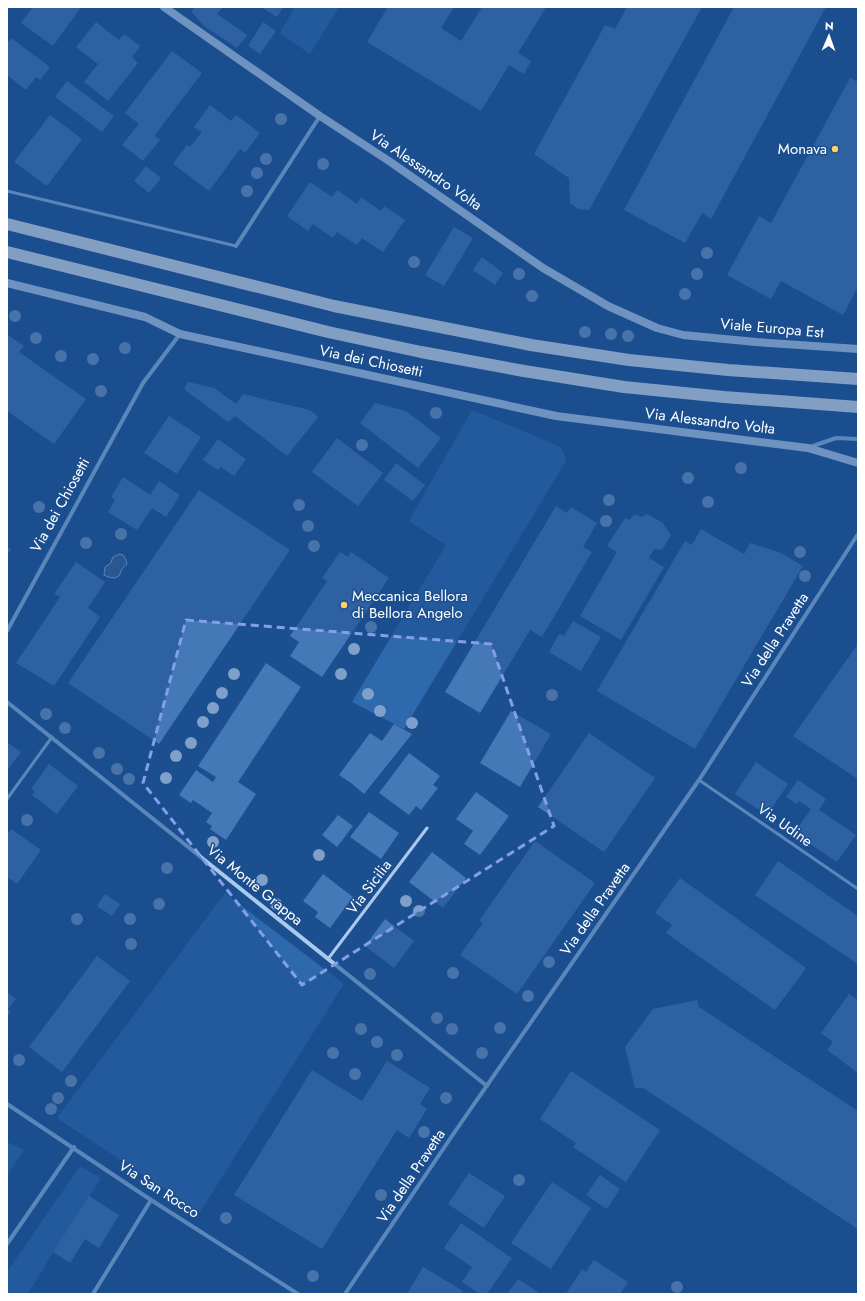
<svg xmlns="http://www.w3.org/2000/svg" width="865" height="1301" font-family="Jost,sans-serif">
	<rect width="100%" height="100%" fill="#1b4f8f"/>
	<path fill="#2e69ad" d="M295,7H339L310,54L280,33Z
		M472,410L561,447L566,461L404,729L352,702L446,545L409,521Z
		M225,893L344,984L200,1212L57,1118Z
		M7,1142L24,1150L7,1176Z
		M80,1166L101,1178L53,1252L28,1294H7V1272Z"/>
	<path fill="#3c6290" stroke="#9cc4f0" d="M120,554L123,555L126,560L127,564L122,569L119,576L115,578L108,577L104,575L105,567L110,564L113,557Z"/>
	<path fill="#4478b7" d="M33,7H81L53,46L21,23Z
		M195,7H221L222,8L217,14L247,35L237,48L204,26L191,11Z
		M261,7H283L277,17Z
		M388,7H454L441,28L461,41L482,7H546L518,53L531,61L524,74L509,65L481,111L367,42Z
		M627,7H702L589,210L578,209L570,203L569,178L534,154L605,25L615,29Z
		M734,7H826L711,219L702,213L685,243L624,210Z
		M96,22L119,40L124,34L140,46L132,57L138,63L108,101L84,82L98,64L76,47Z
		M263,22L276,31L260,54L248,46Z
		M11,38L50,67L40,80L36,77L26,90L7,75V44Z
		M172,51L202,73L154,136L160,140L143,161L122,145L139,124L125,113Z
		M850,78L858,82V287L843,315L781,281L771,299L727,275L759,216L771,223Z
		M67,81L114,116L102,132L55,97Z
		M210,105L231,121L236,115L260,133L245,153L240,149L209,191L173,164L187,145L190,147L202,132L194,127Z
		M50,115L82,139L47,186L14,162Z
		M146,166L161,178L149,193L134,181Z
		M310,182L332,197L337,190L357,204L361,197L381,211L384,206L405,220L383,252L362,238L357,245L337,232L333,238L313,224L308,231L287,216Z
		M454,227L473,238L444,286L425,275Z
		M482,257L503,273L495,285L473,270Z
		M8,335L24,346L19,352L86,399L54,444L7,411Z
		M188,382L214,388L236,404L243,394L310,410L318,417L287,456L235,416L228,422L184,389Z
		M375,403L406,411L441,438L418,468L360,423Z
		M169,416L201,437L177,474L144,453Z
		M337,438L383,473L358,506L312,472Z
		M218,439L246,459L234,476L221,467L218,470L203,460Z
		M396,463L425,485L413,501L384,480Z
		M123,477L150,495L159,481L180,495L166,517L152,508L137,530L108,512L115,500L111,497Z
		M199,490L290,550L159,744L68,683Z
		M556,506L567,513L571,507L597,523L583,547L592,552L542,637L530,630L480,713L445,692Z
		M634,514L642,517L647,514L663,523L671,535L662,550L654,549L649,558L664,567L621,640L580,616L617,552L607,546L625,518L630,520Z
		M701,529L744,554L750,543L781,553L803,566L695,749L597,691L685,541L692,545Z
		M7,547L11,549L7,555Z
		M340,552L348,557L351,552L389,578L322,677L290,656L299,642L290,636L327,581L322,578Z
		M76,562L105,582L88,608L100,617L54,686L16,663L60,597L54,594Z
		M573,621L601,637L581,671L549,652L559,634L564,636Z
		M858,644V779L793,736Z
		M266,663L301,687L238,782L256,794L226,840L210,829L212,826L206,822L212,813L193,800L191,803L179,795L196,770L213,782L216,777L198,766Z
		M511,711L551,734L520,787L480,763Z
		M394,724L412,734L364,794L351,783L339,775L370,733L382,741Z
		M589,733L655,778L604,852L538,807Z
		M7,742L21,752L7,771Z
		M409,753L440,776L433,785L438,788L421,810L416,806L409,815L379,793Z
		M756,762L788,784L767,815L735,794Z
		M49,764L78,786L57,814L32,795L35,791L31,789Z
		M798,780L826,799L819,810L856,835L837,862L794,833L811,809L799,801L797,804L786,797Z
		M476,792L509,816L480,855L464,844L473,831L456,819Z
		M369,812L399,833L381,859L350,837Z
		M338,815L353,826L337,847L322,835Z
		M11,829L41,850L17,884L7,877V835Z
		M535,841L595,883L517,994L460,955L483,923L479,921Z
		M432,852L466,878L443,908L409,882Z
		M778,861L858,916V964L755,895Z
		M323,874L353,897L330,928L315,917L318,912L303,901Z
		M680,878L806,968L775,1010L666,933L672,925L655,913Z
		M105,894L120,904L112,916L97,906Z
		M385,919L414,941L394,968L365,946Z
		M97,956L130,981L62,1072L29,1047Z
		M7,992L16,999L8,1009L11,1012L7,1017Z
		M849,994L858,1000V1073L827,1050L833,1042L821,1033Z
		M697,1000L699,1007L858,1111V1229L643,1088H635L625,1047L653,1009Z
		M387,1061L430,1088L420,1104L427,1109L409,1138L397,1130L322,1249L234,1195L312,1070L362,1101Z
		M571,1071L660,1130L626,1182L573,1147L576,1143L540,1119Z
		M469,1173L505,1196L484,1228L448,1204Z
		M600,1175L620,1189L607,1209L586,1195Z
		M552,1182L591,1208L551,1269L511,1243Z
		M89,1196L119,1215L99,1248L85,1239L70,1263L53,1252Z
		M461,1223L512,1258L487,1294H480L462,1282L472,1267L444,1248Z
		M594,1260L628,1282L620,1294H566L582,1269L586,1272Z
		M423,1267L463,1291L461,1294H407Z
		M518,1279L538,1292L536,1294H507Z"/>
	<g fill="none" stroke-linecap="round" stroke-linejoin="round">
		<path stroke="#a9c9ee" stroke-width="3" d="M7,191L236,246
			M699,780L858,889
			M7,799L52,737
			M328,959L427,828"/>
		<path stroke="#a9c9ee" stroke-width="4" d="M236,246L320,116
			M810,447L836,438L858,439
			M7,631L143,383L180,334
			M7,702L487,1086
			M7,1104L151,1200L298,1294
			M7,1244L74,1147
			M93,1294L151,1200
			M345,1294L454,1133L699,780L858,534"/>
		<path stroke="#d6e6fa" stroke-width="8" d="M164,7L320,116L389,161L543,268L608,306L657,328L683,335L756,342L858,349
			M7,283L145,317L180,334L556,416L808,448L858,463"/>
		<path stroke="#fff" stroke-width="12" d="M7,224L334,306L531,345L629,360L728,370L858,379
			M7,252L328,332L421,352L524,371L624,387L724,397L858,407"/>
	</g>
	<g fill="#7ea0ca">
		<circle cx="281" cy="119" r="6"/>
		<circle cx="266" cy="159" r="6"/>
		<circle cx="323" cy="164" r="6"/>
		<circle cx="257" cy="173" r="6"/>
		<circle cx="247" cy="191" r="6"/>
		<circle cx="707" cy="253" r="6"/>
		<circle cx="414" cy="262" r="6"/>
		<circle cx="519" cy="274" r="6"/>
		<circle cx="697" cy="274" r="6"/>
		<circle cx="685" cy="294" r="6"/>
		<circle cx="532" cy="296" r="6"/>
		<circle cx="15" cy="316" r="6"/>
		<circle cx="585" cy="332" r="6"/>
		<circle cx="611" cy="334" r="6"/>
		<circle cx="628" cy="336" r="6"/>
		<circle cx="36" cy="338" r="6"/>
		<circle cx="125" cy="348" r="6"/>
		<circle cx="61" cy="356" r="6"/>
		<circle cx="93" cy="359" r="6"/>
		<circle cx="101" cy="391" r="6"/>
		<circle cx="436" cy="413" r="6"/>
		<circle cx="362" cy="445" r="6"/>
		<circle cx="741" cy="468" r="6"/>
		<circle cx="688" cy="478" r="6"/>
		<circle cx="609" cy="500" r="6"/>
		<circle cx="708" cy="502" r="6"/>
		<circle cx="299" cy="505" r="6"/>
		<circle cx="39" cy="507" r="6"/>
		<circle cx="606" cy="521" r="6"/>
		<circle cx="308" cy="526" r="6"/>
		<circle cx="121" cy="534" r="6"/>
		<circle cx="86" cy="543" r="6"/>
		<circle cx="314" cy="546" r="6"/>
		<circle cx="800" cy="552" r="6"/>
		<circle cx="805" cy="576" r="6"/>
		<circle cx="371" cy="627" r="6"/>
		<circle cx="354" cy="649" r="6"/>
		<circle cx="234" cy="674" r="6"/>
		<circle cx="341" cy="674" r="6"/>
		<circle cx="222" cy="693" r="6"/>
		<circle cx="368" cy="694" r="6"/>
		<circle cx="552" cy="695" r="6"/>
		<circle cx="213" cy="708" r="6"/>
		<circle cx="380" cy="711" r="6"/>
		<circle cx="46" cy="714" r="6"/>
		<circle cx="203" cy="722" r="6"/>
		<circle cx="412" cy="723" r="6"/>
		<circle cx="65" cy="728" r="6"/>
		<circle cx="191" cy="743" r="6"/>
		<circle cx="99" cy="753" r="6"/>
		<circle cx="176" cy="756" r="6"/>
		<circle cx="117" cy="769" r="6"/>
		<circle cx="166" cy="778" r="6"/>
		<circle cx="129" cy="779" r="6"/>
		<circle cx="27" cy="820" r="6"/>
		<circle cx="213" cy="842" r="6"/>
		<circle cx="319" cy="855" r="6"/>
		<circle cx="167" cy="868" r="6"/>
		<circle cx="262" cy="880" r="6"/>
		<circle cx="406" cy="901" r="6"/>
		<circle cx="159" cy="904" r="6"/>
		<circle cx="276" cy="904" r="6"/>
		<circle cx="419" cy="911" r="6"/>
		<circle cx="77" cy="919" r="6"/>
		<circle cx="130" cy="919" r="6"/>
		<circle cx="131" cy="944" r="6"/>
		<circle cx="549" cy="962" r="6"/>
		<circle cx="453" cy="973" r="6"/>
		<circle cx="370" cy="974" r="6"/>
		<circle cx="528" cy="996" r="6"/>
		<circle cx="437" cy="1018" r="6"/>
		<circle cx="500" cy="1028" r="6"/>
		<circle cx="361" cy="1029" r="6"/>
		<circle cx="452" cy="1029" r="6"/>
		<circle cx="377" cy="1042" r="6"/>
		<circle cx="333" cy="1053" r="6"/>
		<circle cx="482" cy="1053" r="6"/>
		<circle cx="397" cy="1055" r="6"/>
		<circle cx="19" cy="1060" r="6"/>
		<circle cx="355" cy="1074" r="6"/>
		<circle cx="71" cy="1081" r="6"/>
		<circle cx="58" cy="1098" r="6"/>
		<circle cx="446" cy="1098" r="6"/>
		<circle cx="51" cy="1109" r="6"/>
		<circle cx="424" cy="1132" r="6"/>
		<circle cx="519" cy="1180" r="6"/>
		<circle cx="381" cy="1195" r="6"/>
		<circle cx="226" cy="1218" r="6"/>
		<circle cx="313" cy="1276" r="6"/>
		<circle cx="677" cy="1287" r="6"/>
	</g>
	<path d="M0 0H865V1301H0ZM186,620L491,644L554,826L302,985L143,783Z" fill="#1b4f8f" fill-opacity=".55" fill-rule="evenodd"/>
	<path fill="none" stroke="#839eea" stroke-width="3" stroke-dasharray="8 5" stroke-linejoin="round" d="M186,620L491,644L554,826L302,985L143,783Z"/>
	<g fill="#ffd166" stroke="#1b4f8f" stroke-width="1.5">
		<circle cx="835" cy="149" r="4"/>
		<circle cx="344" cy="605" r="4"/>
	</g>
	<g text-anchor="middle" stroke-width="3" stroke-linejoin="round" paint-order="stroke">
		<g font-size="15" fill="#fff" stroke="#1b4f8f" text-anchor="end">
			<text x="827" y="154">Monava</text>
			<text x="352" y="601" text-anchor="start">Meccanica Bellora<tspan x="352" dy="17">di Bellora Angelo</tspan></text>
		</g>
		<g font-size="15" fill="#fff" stroke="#1b4f8f">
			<text transform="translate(426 170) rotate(34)" y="5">Via Alessandro Volta</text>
			<text transform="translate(772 328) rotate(5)" y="5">Viale Europa Est</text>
			<text transform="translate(371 361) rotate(12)" y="5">Via dei Chiosetti</text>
			<text transform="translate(710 421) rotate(7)" y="5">Via Alessandro Volta</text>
			<text transform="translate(60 505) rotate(-61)" y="5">Via dei Chiosetti</text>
			<text transform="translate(775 640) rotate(-57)" y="5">Via della Pravetta</text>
			<text transform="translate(785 825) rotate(35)" y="5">Via Udine</text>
			<text transform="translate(255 885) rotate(39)" y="5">Via Monte Grappa</text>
			<text transform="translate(369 887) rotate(-53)" y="5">Via Sicilia</text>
			<text transform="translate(595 909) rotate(-55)" y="5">Via della Pravetta</text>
			<text transform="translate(411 1176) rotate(-56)" y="5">Via della Pravetta</text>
			<text transform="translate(159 1189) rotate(33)" y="5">Via San Rocco</text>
		</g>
	</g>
	<rect width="865" height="1301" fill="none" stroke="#ffffff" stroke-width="16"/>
	<g transform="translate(829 36) rotate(2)" stroke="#1b4f8f" stroke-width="3" paint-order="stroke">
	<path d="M0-3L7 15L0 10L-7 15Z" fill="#ffffff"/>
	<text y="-6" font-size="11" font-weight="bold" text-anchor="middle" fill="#ffffff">N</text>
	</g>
</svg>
